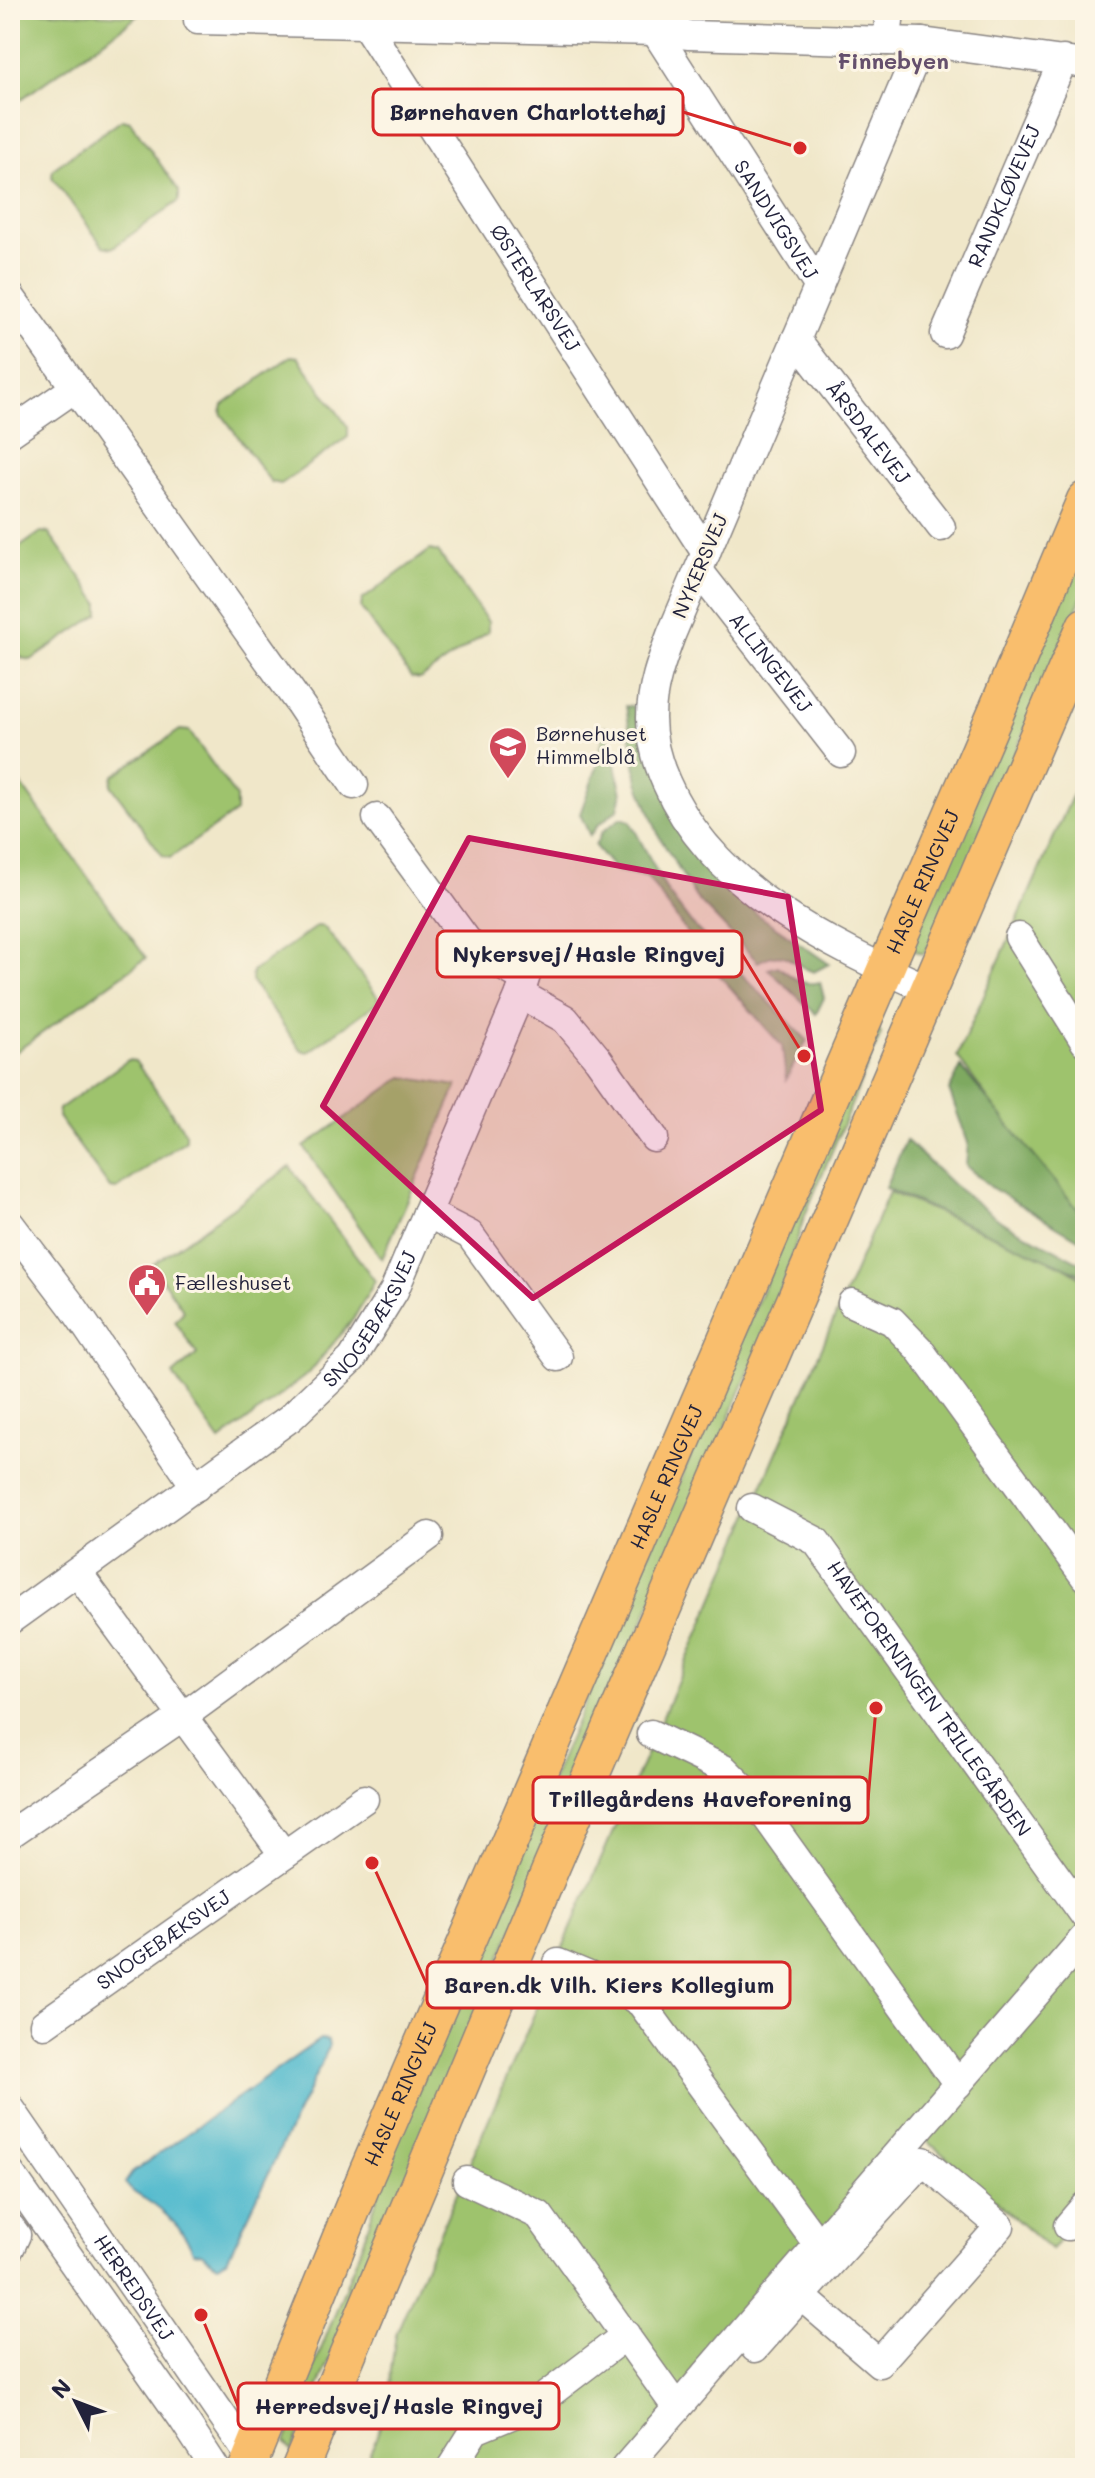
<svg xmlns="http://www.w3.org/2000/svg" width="1095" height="2478" font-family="Mali,sans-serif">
	<rect width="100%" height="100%" fill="#fcf5e5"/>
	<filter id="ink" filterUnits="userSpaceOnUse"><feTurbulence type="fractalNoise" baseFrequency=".0125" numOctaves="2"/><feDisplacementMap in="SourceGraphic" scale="16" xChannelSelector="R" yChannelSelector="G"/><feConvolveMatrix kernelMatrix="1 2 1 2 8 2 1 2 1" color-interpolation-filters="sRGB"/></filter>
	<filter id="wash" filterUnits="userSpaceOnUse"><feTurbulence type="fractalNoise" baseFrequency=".006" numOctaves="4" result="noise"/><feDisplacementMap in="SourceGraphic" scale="32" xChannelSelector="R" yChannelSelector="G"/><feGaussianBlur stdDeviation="1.8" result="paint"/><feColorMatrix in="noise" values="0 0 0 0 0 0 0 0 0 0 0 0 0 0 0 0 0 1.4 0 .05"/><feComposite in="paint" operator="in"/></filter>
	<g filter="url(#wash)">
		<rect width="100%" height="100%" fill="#f0e7c9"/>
		<path fill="#9ec36d" stroke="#607254" stroke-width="2" d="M10,10H11L138,16L10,107Z
			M122,119L130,121L179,191V201L112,248L103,246L52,177L53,169Z
			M291,356L298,357L348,427V437L281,484L271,482L221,413L223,405Z
			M41,532L49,533L99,603V614L31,660L22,658L10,642V554Z
			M1085,537V589L937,935L923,954L909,948Z
			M430,550L438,552L488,622V632L420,679L411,677L361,608L362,600Z
			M180,730L189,731L236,797V812L170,858L163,856L111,785L113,776Z
			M1085,767V1233L957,1056Z
			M10,769L146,958L10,1056Z
			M317,926L324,927L378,997L377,1003L308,1052L301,1050L251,981L252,972Z
			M879,1030L881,1034L805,1215L772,1317L291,2452L285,2442L362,2244L396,2141L874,1031Z
			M128,1060L135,1061L186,1133V1140L117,1189L110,1188L58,1117L59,1109Z
			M403,1077L457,1086L382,1259L304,1147Z
			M290,1167L375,1281L354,1318L309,1373L220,1441L173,1375L197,1354L175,1321L184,1311L152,1265Z
			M889,1192L1058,1263L1085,1280V2211L1051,2250L922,2136L626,2468H361C387,2430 389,2379 396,2334Z"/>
		<path fill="#7ea960" stroke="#50664e" stroke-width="2" d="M626,706L638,707L687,842L722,883L757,914L829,964L814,972C788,963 786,946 758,962L696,898L659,836L638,782Z
			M605,725L622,793L618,809L597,826L590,836L580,814L598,764Z
			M621,818L630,821L667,891L691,923L807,1040L786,1080L782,1046L706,960L647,877L615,870L595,846L602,832Z
			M778,966C792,977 802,987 820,982L824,998L816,1014L768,969Z
			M961,1067L1085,1218V1243L992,1188L966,1166L968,1143L949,1090Z
			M906,1140L953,1185L1002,1222L1085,1265V1276L885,1188Z"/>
		<path fill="#50b9cd" stroke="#396e84" stroke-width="2" d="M320,2039L328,2040L329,2047L227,2260L217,2265L201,2253L193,2252C185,2230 164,2211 145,2199C136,2194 131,2191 125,2183L132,2173Z"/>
	</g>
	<g filter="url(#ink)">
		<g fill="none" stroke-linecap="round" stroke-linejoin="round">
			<defs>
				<g id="minor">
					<path d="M198,20L655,31L689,35L922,42L1085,64"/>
					<path id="s1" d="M365,24L706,553"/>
					<path id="s2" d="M655,31L819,287"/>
					<path d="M887,41L890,10"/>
					<path d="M922,42L671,635C661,662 651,689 651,718C651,741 657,762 666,782C712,889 828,944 928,989"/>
					<path d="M10,296L301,706L354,785"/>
					<path id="s3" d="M945,334L1063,60"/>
					<path id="s4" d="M796,339L941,527"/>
					<path d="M10,433L75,388"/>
					<path id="s5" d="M699,571L841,753"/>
					<path d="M377,818L468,942L480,954L524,978"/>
					<path d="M1019,937L1085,1042"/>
					<path d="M520,994L565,1019L598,1059L654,1138"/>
					<path d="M427,1213L470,1235L558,1357"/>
					<path d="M10,1224L73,1307L196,1487"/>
					<path d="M852,1303L892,1321L919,1349L1085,1577"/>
					<path id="s6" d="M752,1508L816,1541L1085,1916"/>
					<path d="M78,1573L284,1855"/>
					<path id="s7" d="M10,1620L290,1418L352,1359L394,1291L520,994L530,963"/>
					<path d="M651,1734L724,1769L752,1797L958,2084"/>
					<path d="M10,1834L182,1717L429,1536"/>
					<path d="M558,1963L618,1988L641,2003L819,2246"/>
					<path id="s8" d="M44,2024L364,1799"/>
					<path id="s9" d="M10,2108L258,2468"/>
					<path d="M923,2161L1000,2226L879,2363L801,2296Z"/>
					<path d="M10,2173L183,2419L215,2468"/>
					<path d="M467,2181L539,2215L677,2408"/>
					<path d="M1068,2226L1085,2206"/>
					<path d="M10,2227L16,2235L10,2248"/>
					<path d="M755,2348L801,2296"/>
					<path d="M451,2468L475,2430L533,2406L626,2335"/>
					<path d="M625,2468L1085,1937"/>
				</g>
				<g id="major">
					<path id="s10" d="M247,2468L367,2173L997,710L1085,500"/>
					<path d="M300,2468L551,1868L1085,626"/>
				</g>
			</defs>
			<use href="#minor" stroke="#898482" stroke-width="31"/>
			<use href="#major" stroke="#898482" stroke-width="39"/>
			<use href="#minor" stroke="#fff" stroke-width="28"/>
			<use href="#major" stroke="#f9be6d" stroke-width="36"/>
		</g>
	</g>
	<path fill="#c2185b" fill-opacity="0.2" stroke="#c2185b" stroke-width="6" stroke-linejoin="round" d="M469,838L788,897L821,1110L533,1298L323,1106Z"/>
	<defs>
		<symbol id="school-pin" viewBox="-11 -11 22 30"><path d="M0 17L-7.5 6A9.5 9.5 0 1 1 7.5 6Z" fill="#d1495b" stroke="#fcf5e5"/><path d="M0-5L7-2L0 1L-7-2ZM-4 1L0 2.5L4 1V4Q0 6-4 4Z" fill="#fff"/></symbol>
		<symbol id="civic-pin" viewBox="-11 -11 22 30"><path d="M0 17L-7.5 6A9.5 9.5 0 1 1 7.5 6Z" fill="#d1495b" stroke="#fcf5e5"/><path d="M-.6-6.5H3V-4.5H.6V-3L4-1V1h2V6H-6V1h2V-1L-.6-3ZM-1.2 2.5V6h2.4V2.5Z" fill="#fff"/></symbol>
	</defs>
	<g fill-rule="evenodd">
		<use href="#school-pin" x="486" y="724" width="44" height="60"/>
		<use href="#civic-pin" x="125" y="1261" width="44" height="60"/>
	</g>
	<g text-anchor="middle" stroke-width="6" stroke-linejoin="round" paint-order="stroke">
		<g font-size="20" fill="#22223b" stroke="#fcf5e5">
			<text dy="7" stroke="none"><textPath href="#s3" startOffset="150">RANDKLØVEVEJ</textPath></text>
			<text dy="7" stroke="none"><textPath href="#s2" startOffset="224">SANDVIGSVEJ</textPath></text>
			<text dy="7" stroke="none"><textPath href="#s1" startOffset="314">ØSTERLARSVEJ</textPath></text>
			<text dy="7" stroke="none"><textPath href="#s4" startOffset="118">ÅRSDALEVEJ</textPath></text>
			<text transform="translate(700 566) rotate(-67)" y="7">NYKERSVEJ</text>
			<text dy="7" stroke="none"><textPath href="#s5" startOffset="116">ALLINGEVEJ</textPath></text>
			<text dy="7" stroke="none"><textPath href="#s10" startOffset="1724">HASLE RINGVEJ</textPath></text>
			<text dy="7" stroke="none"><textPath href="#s7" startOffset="474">SNOGEBÆKSVEJ</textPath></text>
			<text dy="7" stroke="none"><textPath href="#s10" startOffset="1076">HASLE RINGVEJ</textPath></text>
			<text dy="7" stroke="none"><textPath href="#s6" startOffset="266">HAVEFORENINGEN TRILLEGÅRDEN</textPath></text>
			<text dy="7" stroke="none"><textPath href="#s8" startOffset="146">SNOGEBÆKSVEJ</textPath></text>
			<text dy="7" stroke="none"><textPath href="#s10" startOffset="404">HASLE RINGVEJ</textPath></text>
			<text dy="7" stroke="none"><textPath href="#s9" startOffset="218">HERREDSVEJ</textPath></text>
		</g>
		<g font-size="20" fill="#22223b" stroke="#fcf5e5" text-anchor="start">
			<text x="536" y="741">Børnehuset<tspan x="536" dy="23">Himmelblå</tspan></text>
			<text x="175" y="1290">Fælleshuset</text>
		</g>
		<g font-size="22" font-weight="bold" fill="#65506d" stroke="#fcf5e5">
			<text x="893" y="69">Finnebyen</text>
		</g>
	</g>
	<path fill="none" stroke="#d62828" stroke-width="3" d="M800 148L683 112M804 1056L742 954M876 1708L868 1800M372 1863L427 1985M201 2315L238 2406"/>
	<g fill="#d62828" stroke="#fcf5e5" stroke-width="3">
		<circle cx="800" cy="148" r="8"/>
		<circle cx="804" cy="1056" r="8"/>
		<circle cx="876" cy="1708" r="8"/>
		<circle cx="372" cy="1863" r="8"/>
		<circle cx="201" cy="2315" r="8"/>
	</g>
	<g fill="#fcf5e5" stroke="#d62828" stroke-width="3">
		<rect x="373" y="89" width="310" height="46" rx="8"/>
		<rect x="437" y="931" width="305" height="46" rx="8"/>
		<rect x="533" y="1777" width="335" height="46" rx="8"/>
		<rect x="427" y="1962" width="363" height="46" rx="8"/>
		<rect x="238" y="2383" width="321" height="46" rx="8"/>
	</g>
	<g font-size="22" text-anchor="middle" font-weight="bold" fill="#22223b">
		<text x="528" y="120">Børnehaven Charlottehøj</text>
		<text x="589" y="962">Nykersvej/Hasle Ringvej</text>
		<text x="700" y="1807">Trillegårdens Haveforening</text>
		<text x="609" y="1993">Baren.dk Vilh. Kiers Kollegium</text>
		<text x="399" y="2414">Herredsvej/Hasle Ringvej</text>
	</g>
	<rect width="1095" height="2478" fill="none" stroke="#fcf5e5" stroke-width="40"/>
	<g transform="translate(76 2402) rotate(312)" stroke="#fcf5e5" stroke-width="6" paint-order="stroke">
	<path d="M0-6L14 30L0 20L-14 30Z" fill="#22223b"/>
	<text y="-12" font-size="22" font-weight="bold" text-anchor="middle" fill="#22223b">N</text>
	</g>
</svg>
